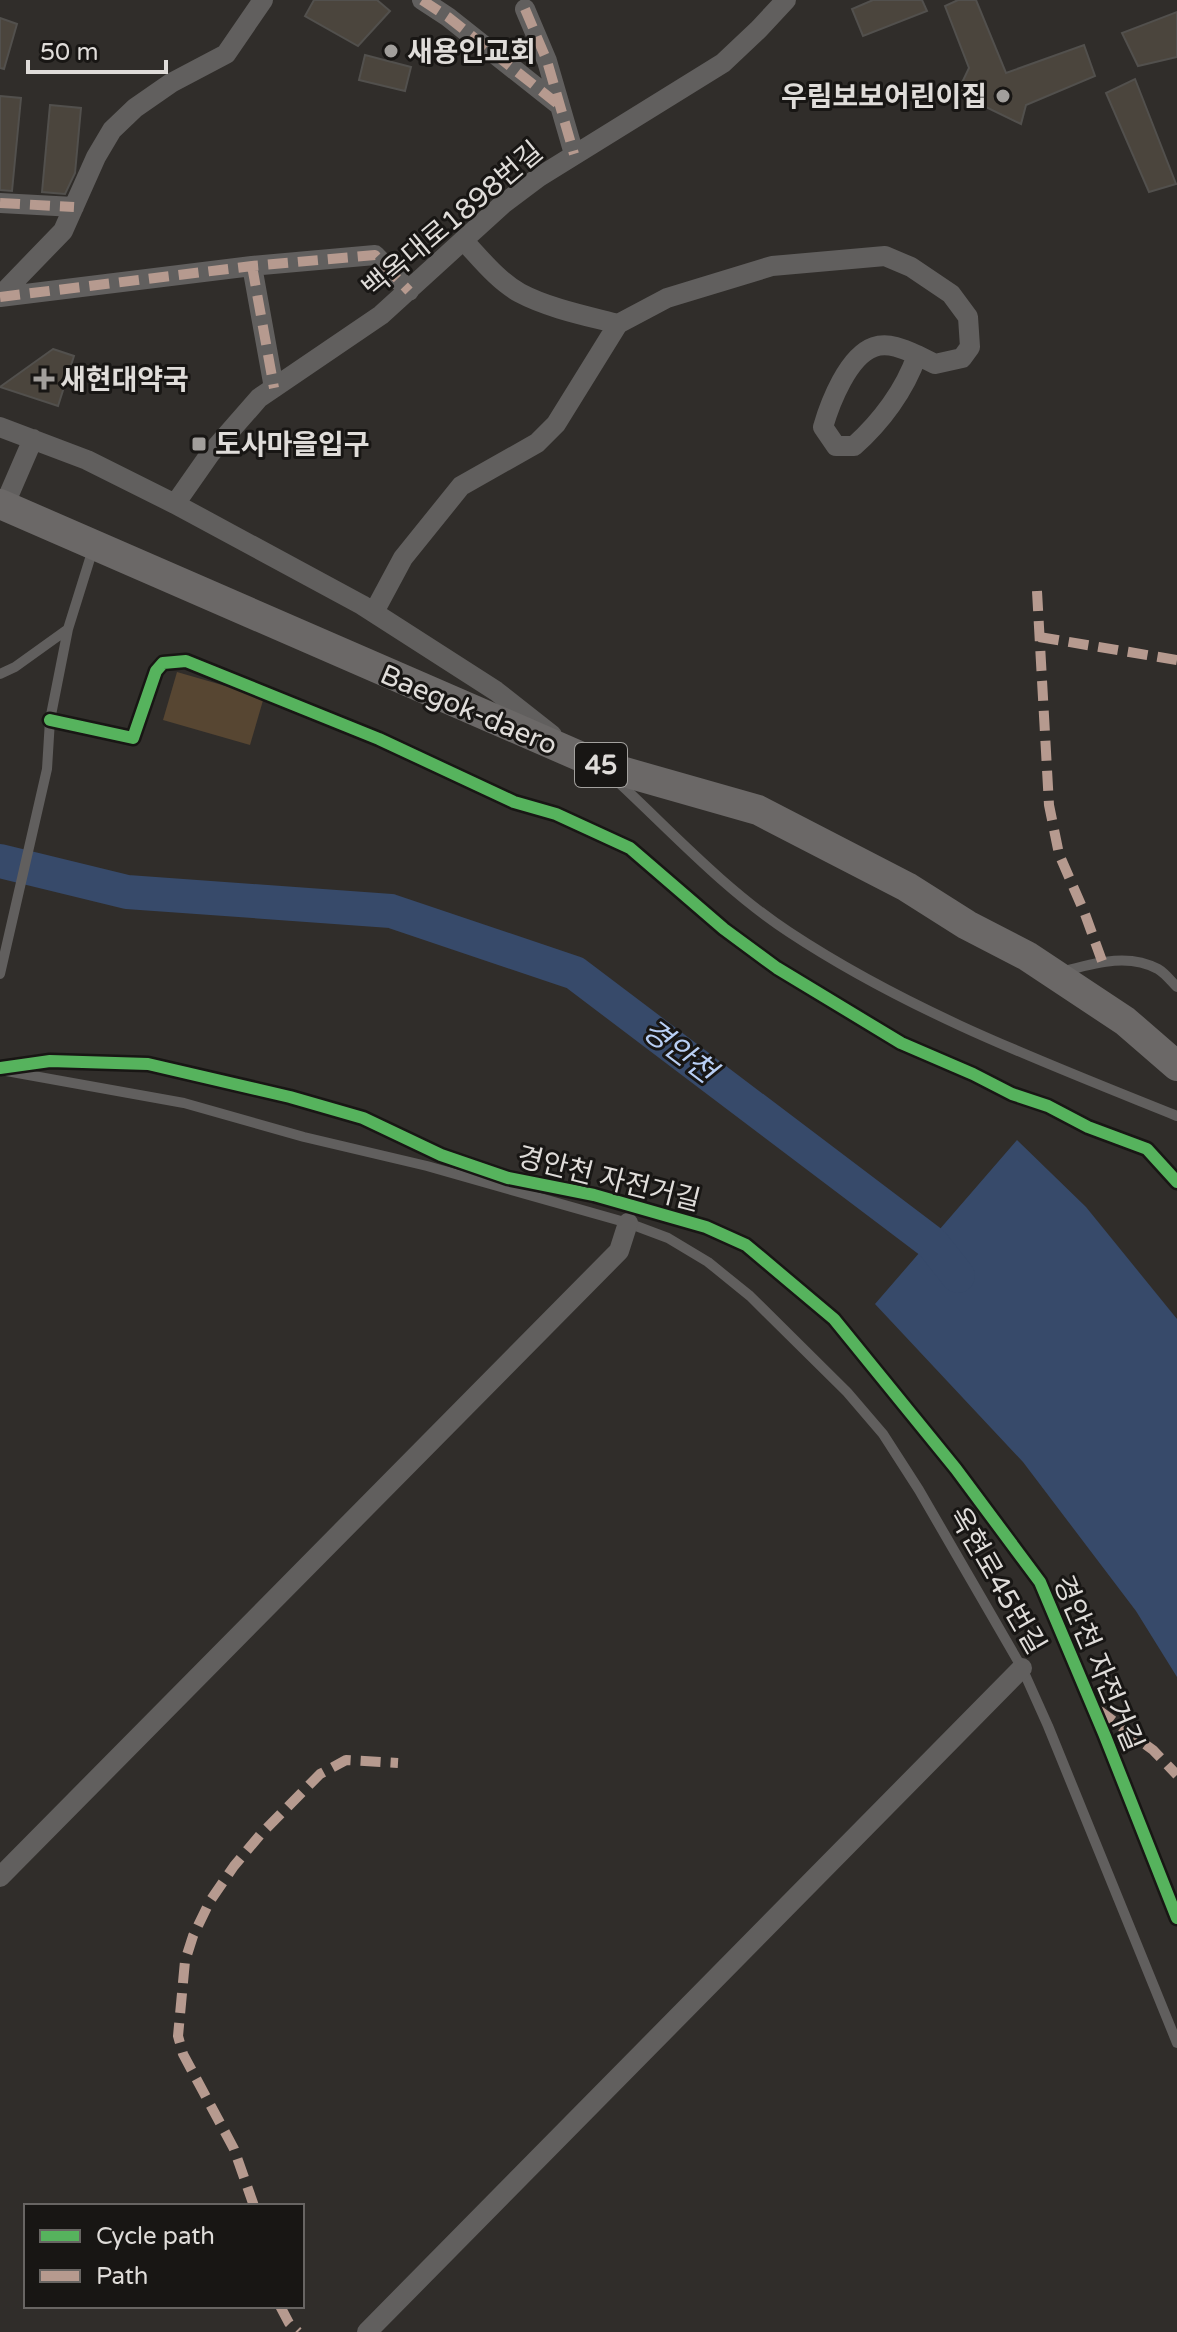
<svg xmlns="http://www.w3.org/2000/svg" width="1177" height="2332" font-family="'Varela Round','Noto Sans KR',sans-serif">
	<rect width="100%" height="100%" fill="#302d2a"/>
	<path fill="#574632" d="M177,672L264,697L250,745L163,720Z"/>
	<path fill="#374a6a" d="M1017,1140L1086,1207L1177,1319V1677L1136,1611L1023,1462L875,1304Z"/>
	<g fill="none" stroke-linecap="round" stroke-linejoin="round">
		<path stroke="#374a6a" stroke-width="34" d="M0,861L127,892L391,911L575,973L932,1243L958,1276"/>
	</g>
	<path fill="#4b453d" stroke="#52504d" stroke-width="2" d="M314,0H377L390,11L358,46L305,16Z
		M873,0H922L927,11L863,36L852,9Z
		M958,0H976L1006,73L1084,45L1095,76L1026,105L1021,124L957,93L969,68L945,6Z
		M1177,12V57L1138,66L1122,33Z
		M0,18L17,24L4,69L0,68Z
		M365,55L411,67L405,91L359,80Z
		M1135,79L1176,184L1149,192L1106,93Z
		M0,96L21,98L12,191L0,190Z
		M50,105L81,108L75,173L65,194L42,192Z
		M53,349L74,356L58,406L0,387Z"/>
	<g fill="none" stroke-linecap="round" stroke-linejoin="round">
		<path stroke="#615f5e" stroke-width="10" d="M0,674L15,667L68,629
			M616,780C672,832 725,890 789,932C910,1012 1043,1062 1177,1116
			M1061,972C1092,964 1127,952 1158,969C1165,973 1171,981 1177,987
			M0,974L47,769L50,720L68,629L93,549
			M0,1070L184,1103L304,1137L427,1166L628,1223L668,1238L708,1262L750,1296L847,1392L883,1434L919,1490L1022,1668L1048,1726L1177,2043"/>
		<path stroke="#615f5e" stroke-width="20" d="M422,0L448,17L559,105
			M525,9L547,61L574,154
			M0,203L74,207
			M464,241C480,258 498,281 520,293C548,308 587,316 618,324
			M252,266L274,388
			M0,296L63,231L96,157L112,130L135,108L171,83L226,54L263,0
			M0,297L252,266L375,255L409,291
			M0,427L87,460L175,504L362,605L496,691L552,735
			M175,504L210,454L259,398L381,315L503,204L539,177L723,63L759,29L786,0
			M4,506L33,439
			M374,612L403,558L461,486L537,443L556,424L618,324L667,298L772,266L885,256L911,267L951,294L968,317L970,347L962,358L935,364L917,355C905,390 881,422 854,446H836L823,427C830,403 848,356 874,347C888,342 904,349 917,355
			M0,1877L619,1251L628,1223
			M367,2332L1022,1668"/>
		<path stroke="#6b6867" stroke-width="30" d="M0,504L600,765L758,810L907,887L967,925L1027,956L1125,1021L1177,1066"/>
		<path stroke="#b69a8f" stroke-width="10" stroke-dasharray="20 10" stroke-linecap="butt" d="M422,0L448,17L559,105
			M525,9L547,61L574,154
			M0,203L74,207
			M252,266L274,388
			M0,297L252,266L375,255L409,291
			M1037,591L1049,805L1059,854L1085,914L1102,961
			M1039,637L1177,660
			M1097,1709L1153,1750L1177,1775
			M254,2206L234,2149L183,2054L178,2036L185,1961L193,1936L210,1901L234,1866L260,1835L320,1774L346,1760L398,1763
			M280,2306L289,2323L298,2332"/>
		<defs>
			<path id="cycleway" d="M50,720L133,738L156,671L163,663L186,661L379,739L514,802L556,814L630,848L724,929L777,968L901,1043L973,1074L1012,1094L1048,1106L1088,1127L1147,1149L1177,1182
				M0,1068L50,1061L148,1064L290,1097L363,1118L441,1155L508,1178L594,1195L706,1227L746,1245L834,1319L956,1469L1040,1582L1105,1736L1177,1918"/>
		</defs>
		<use href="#cycleway" stroke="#181614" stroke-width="17"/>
		<use href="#cycleway" stroke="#56b35d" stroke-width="12"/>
	</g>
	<g fill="#a29f9c" stroke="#181614" stroke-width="3">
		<circle cx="391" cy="51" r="8"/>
		<circle cx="1003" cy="96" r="8"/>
		<path d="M40 367h8v8h8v8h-8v8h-8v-8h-8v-8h8z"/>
		<rect x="191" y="436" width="16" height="16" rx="4"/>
	</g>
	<g text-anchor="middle" stroke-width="6" stroke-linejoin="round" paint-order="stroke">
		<rect fill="#181614" stroke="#a3a19e" stroke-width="2" x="575" y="743" width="52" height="44" rx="6"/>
		<g font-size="26" font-weight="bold" fill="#dfdcd9">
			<text x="601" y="774">45</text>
		</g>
		<g font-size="28" font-weight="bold" fill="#dfdcd9" stroke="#181614" text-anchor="start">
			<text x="407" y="61">새용인교회</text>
			<text x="987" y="106" text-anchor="end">우림보보어린이집</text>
			<text x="60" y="389">새현대약국</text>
			<text x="215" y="454">도사마을입구</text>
		</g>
		<g font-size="28" fill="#dfdcd9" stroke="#181614">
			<text transform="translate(452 219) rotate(-40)" y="10">백옥대로1898번길</text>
			<text transform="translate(469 709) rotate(23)" y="10">Baegok-daero</text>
			<text transform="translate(609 1178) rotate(14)" y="10">경안천 자전거길</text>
			<text transform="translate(998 1580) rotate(60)" y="10">옥현로45번길</text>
			<text transform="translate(1099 1663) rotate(67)" y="10">경안천 자전거길</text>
		</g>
		<g font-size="30" font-style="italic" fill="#b8cef3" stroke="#181614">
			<text transform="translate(679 1051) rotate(37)" y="10">경안천</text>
		</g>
	</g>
	<rect x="24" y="2204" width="280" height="104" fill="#181614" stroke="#686563" stroke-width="2"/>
	<rect x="40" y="2230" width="40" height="12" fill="#56b35d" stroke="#686563" stroke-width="2"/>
	<text x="96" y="2244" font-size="24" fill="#dfdcd9">Cycle path</text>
	<rect x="40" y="2270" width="40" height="12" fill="#b69a8f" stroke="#686563" stroke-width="2"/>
	<text x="96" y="2284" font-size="24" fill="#dfdcd9">Path</text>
	<path d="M28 60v12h138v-12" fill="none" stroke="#dfdcd9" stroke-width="4"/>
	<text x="40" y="60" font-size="24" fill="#dfdcd9" stroke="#181614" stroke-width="6" paint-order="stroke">50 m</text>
</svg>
